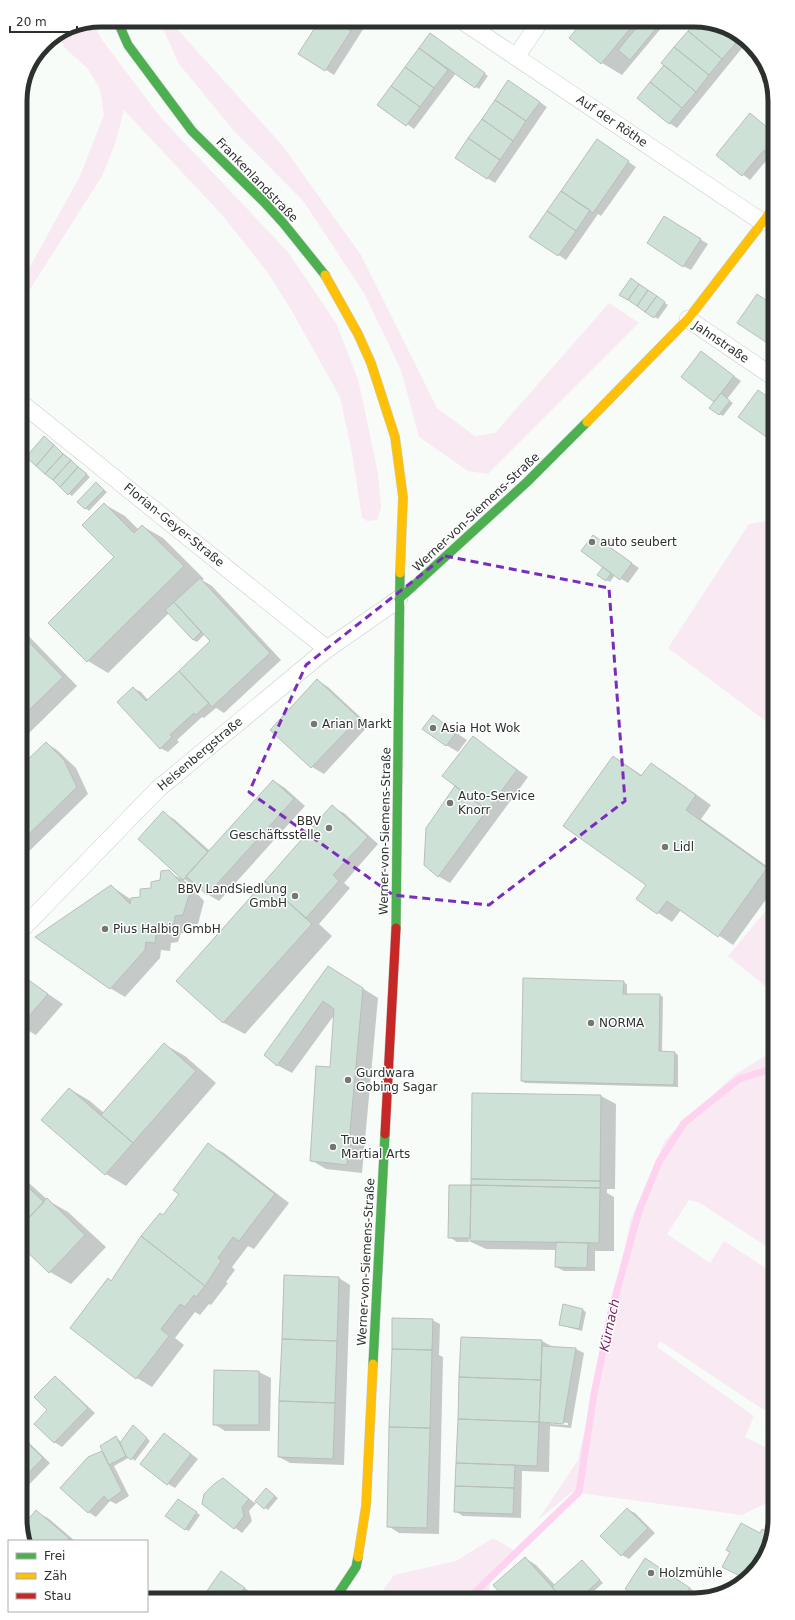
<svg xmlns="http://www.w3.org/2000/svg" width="795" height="1620" font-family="'DejaVu Sans',sans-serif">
	<rect width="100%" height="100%" fill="#f7fcf9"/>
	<path fill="#f8e9f3" d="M159,20H169L282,145L361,255L437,408L475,436L495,433L609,303L639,323L488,474L468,471L419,437L401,370L364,293L304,202L235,132L179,64Z
		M92,22L102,40L161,118L288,252L336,323L358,379L378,473L381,508L377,520L367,521L362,518L352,453L340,397L293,313L268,273L223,216L124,110L115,144L102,176L20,305V285L80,176L104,115L100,89L88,69L64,47L61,33L70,26Z
		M771,520L775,522V728L668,648L749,524Z
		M775,900V994L728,956Z
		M775,1050V1252L700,1203L689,1200L667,1234L710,1263L724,1241L775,1274V1403L770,1412L761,1408L660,1341L657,1347L754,1416L745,1437L775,1452V1499L742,1515L572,1492L538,1520L578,1460L631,1219L665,1140L734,1075Z
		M493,1538L515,1551L490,1579L489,1596L492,1600H376L394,1575L456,1561Z"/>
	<path fill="#0003" fill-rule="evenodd" d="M251,20H260L258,24Z
		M321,20H369L334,75L300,53Z
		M585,20H668L622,75L602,63Z
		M698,20L743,37L747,42L677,128L669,123L665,65L662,63Z
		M431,34L488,76L479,89L456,73L414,129L379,104Z
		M771,80L772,87L768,83Z
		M516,86L547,107L495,183L487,178Z
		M750,114L775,133V157L771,155L750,180L717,155Z
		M604,145L636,167L601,216L598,214L566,260L531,236Z
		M672,222L708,244L691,270L683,266Z
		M635,282L668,305L658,319L621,294Z
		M701,352L741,381L727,399L733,403L723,416L719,414Z
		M47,439L90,477L72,496L69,494Z
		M20,465L24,469L20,473Z
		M96,483L107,492L89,511L78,502Z
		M104,504L125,516L139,530L142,526L163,538L204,579L202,580L212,586L281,660L224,713L216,708L204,718L202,717L177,740L179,742L168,752L160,748L133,688L141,692L148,700L212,642L205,634L197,642L193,640L169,613L108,673L88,661L49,623L116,557Z
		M600,541L639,568L628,583L615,575L610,582L598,575L604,567Z
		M20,627L77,686L20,742Z
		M317,680L328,687L369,725L324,774L312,767L271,730Z
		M433,717L467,740L458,752L446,745Z
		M473,738L528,777L450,883L438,876L427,829L456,785Z
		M46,743L57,750L76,768L88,794L20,860V768Z
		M614,757L643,776L651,764L666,773L711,805L701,819L775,872V887L733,945L681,910L672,922L637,899L647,885Z
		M274,781L285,788L305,806L219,901L207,894L196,884L195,886L184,879L163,813L174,819L210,851Z
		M332,807L344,813L378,844L344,883L350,888L319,924L332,936L245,1034L224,1023L177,981L268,885Z
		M168,872L184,880L204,901L198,924H190L189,933H181L178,942L171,943L170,951L161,950L160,958L125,997L110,988L111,886L132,900L141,898Z
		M343,976L378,998L362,1173L326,1169L311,1160L331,1068L335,1014L292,1073L277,1065L265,1055Z
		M23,977L63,1004L36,1035L20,1026Z
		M623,982L627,984V995H660L663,997L662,1052L675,1053L678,1055V1087L525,1083L522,1081Z
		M164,1044L185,1056L216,1083L126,1186L106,1174L70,1089L90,1101L104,1113Z
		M601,1096L616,1104L615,1189H607V1193L614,1197V1251H595V1271H564L556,1267L557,1250L486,1249L471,1242L472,1189H470L465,1236L469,1239V1242H457L449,1237L450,1186H475Z
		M209,1145L224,1153L289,1203L254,1249L248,1246L232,1267L235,1270L226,1282L228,1283L211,1305L209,1304L200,1315L195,1312L175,1338L184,1345L152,1387L137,1378L71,1328L111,1282L126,1263L124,1261L160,1214L163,1216L180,1193Z
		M20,1175L49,1201L68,1212L106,1247L71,1284L50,1272L20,1246Z
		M339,1278L350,1285L344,1465L290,1463L279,1457Z
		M583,1310L586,1312L582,1331L560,1325Z
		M432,1320L440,1324L439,1355L443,1357L439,1534L399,1533L388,1526Z
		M542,1341L553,1347L576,1349L584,1353L571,1428L550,1426L549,1472L522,1471L521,1518L463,1516L455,1511ZM551,1422L568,1423V1425L551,1424Z
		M214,1371L259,1372L271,1378L270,1431H225L214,1424Z
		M55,1377L62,1382L95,1413L62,1447L54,1442Z
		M134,1427L150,1441L135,1461L130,1457L114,1466L129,1496L116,1504L110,1501L96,1517L88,1512L102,1452L105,1453L116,1437L122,1443Z
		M20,1434L50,1463L20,1494Z
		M172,1439L198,1459L175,1488L168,1484Z
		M223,1479L255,1503L266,1489L278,1498L268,1510L257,1502L249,1511L252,1521L242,1533L235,1528Z
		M181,1502L200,1515L189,1531L185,1529Z
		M627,1509L635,1513L655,1533L629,1559L622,1555Z
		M36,1512L48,1518L75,1541H24L22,1529Z
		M763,1531L770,1535L761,1564L744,1578L724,1566L760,1535Z
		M525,1558L536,1565L555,1585L582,1561L603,1583L584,1600H507Z
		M653,1564L697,1593L693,1600H643Z
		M229,1577L252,1593L248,1597L252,1600H213Z"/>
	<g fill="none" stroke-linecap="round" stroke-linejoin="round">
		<path stroke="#fdd3f0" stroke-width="7" d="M467,1600L579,1492L594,1394L611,1312L639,1211L659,1162L684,1123L739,1079L775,1068"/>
	</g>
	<path fill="#cee1d7" stroke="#b9bebb" d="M320,20H335L351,31L325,71L298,54Z
		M335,20H358L351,31Z
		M584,20H637L601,64L569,38Z
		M643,20H663L630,60L618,50Z
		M696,20L716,27L736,43L722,59L688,31Z
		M716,27L742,36L736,43Z
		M688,31L722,59L709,75L674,47Z
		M430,33L485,73L475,88L419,48Z
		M674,47L709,75L696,92L661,63Z
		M419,48L448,70L434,88L405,67Z
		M664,65L696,92L682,108L650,82Z
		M405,67L434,88L420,107L391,86Z
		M508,80L540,102L526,121L495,100Z
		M650,82L682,108L669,124L637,98Z
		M391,86L420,107L406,126L377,105Z
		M495,100L526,121L513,141L482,119Z
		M750,113L775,134V154L773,157L764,150L742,176L716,155Z
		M482,119L513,141L500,160L468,138Z
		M468,138L500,160L487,179L455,158Z
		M597,139L629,161L593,213L561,191Z
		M561,191L590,210L576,231L547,211Z
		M547,211L576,231L558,256L529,237Z
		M664,216L701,239L683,267L647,243Z
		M631,278L639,284L628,300L619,295Z
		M639,284L648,290L637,306L628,300Z
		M648,290L657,296L645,312L637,306Z
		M757,294L775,306V342L772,346L737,323Z
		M657,296L665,302L654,318L645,312Z
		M701,351L734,376L714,402L681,377Z
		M758,390L775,402V437L772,441L738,417Z
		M721,393L730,401L719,415L709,408Z
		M44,436L54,445L36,466L26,457Z
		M54,445L63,454L45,474L36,466Z
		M63,454L71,460L53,480L45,474Z
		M71,460L78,467L60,487L53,480Z
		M78,467L87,474L68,495L60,487Z
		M96,482L104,490L85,509L77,502Z
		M104,503L134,533L142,525L184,566L87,662L48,623L114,557L82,525Z
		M593,535L632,563L620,580L581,551Z
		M603,567L611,573L606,581L597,575Z
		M200,578L270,653L212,707L179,671L210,641L174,602Z
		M174,602L201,632L193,640L165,610Z
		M20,633L63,677L20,719Z
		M179,671L209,703L196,715L194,713L170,735L172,737L160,749L117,702L133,687L146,701Z
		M317,679L359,718L311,768L270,730Z
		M433,715L456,733L446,746L422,729Z
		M473,736L517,770L487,810L442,776Z
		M46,742L64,760L77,787L20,843V767Z
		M613,756L641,776L651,763L696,795L686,810L767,868L718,937L667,901L657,914L636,899L646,885L563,826Z
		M273,780L294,799L207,895L186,876Z
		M455,786L487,810L438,877L424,865L426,828Z
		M332,805L368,837L333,875L339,881L306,918L265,881Z
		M163,811L208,852L183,880L138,839Z
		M169,870L190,892L183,915L175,916L174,924L166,925L163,934L156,935L155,943L146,942L145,950L110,989L35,937L111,885L130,904L131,898L140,897V889L151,888V882L160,880L161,871Z
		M265,881L312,924L223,1023L176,981Z
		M328,966L363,988L347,1165L310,1161L316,1066L330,1067L334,1009L323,1001L277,1066L264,1055Z
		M23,976L48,994L20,1027V979Z
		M523,978L624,981L623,994H660L659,1051L675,1052L674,1085L521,1081Z
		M164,1043L196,1071L133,1143L101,1115Z
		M69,1088L133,1143L105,1175L41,1120Z
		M472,1093L601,1095L600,1181L471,1179Z
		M208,1143L275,1194L239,1241L233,1237L218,1258L221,1261L205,1286L141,1236L160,1213L163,1215L179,1194L173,1190Z
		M471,1179L600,1181V1188L471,1185Z
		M20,1180L44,1202L20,1227Z
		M449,1185H471L470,1238H448Z
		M471,1185L600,1188L599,1243L470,1241Z
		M47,1198L85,1235L49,1273L20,1245V1227Z
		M141,1236L205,1286L196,1297L194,1295L185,1307L180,1304L161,1329L169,1336L136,1379L70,1328L108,1278L111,1281Z
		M556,1242L588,1243L587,1268L555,1267Z
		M284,1275L339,1277L337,1341L282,1339Z
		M563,1304L583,1309L579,1329L559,1325Z
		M392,1318L433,1319L432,1350L392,1349Z
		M461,1337L542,1340L541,1380L459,1377Z
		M282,1339L337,1341L335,1403L279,1401Z
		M542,1346L576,1348L563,1424L539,1422Z
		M392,1349L432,1350L430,1428L389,1427Z
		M214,1370L259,1371V1425H213Z
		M55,1376L88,1408L54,1443L34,1424L47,1410L34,1397Z
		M459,1377L541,1380L539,1422L458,1419Z
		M279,1401L335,1403L333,1459L278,1457Z
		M775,1412V1431L766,1425Z
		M458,1419L539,1422L537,1466L456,1463Z
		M133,1425L147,1438L131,1460L126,1456L120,1443Z
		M389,1427L430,1428L427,1528L387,1527Z
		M164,1433L191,1454L167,1485L140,1464Z
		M20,1436L43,1458L20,1482Z
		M116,1436L126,1456L109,1465L100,1446Z
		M102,1451L122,1491L108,1501L104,1496L88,1513L60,1488L88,1457Z
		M456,1463L515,1465L514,1488L455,1486Z
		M223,1478L249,1499L242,1507L244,1516L234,1529L202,1504L204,1494L214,1484Z
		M455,1486L514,1488L513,1514L454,1512Z
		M266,1488L275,1496L264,1509L255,1501Z
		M178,1499L197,1512L185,1530L165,1516Z
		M627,1508L648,1528L621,1556L600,1536Z
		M36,1510L69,1538L67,1541H24L22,1527Z
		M741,1523L760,1533L762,1529L770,1534L761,1564L744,1578L722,1567L730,1552L726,1550Z
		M525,1557L552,1587L563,1600H506L493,1585Z
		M645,1558L690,1588L682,1600H642L625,1589Z
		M582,1560L600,1580L578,1600H563L552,1587Z
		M221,1571L245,1588L241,1592L252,1600H211L204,1595Z"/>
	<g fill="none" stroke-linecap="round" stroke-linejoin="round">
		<defs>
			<path id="street" d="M461,20L762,222
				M516,57L541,20
				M688,319L775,378
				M20,402L327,649
				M20,931L158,789L327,649L399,599"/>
			<path id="fast" d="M117,20L128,45L192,131L264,202L284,224L325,275
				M399,599L527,482L587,422
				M396,928L400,573
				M373,1364L385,1134
				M334,1600L356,1567L358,1557"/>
			<path id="slow" d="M325,275L358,334L371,363L395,437L403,497L400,573
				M587,422L688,319L775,206
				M358,1557L366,1506L373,1364"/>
			<path id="jam" d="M385,1134L396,928"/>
		</defs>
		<use href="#street" stroke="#c8cdca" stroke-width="18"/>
		<use href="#fast" stroke="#c8cdca" stroke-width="10"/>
		<use href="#slow" stroke="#c8cdca" stroke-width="10"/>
		<use href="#jam" stroke="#c8cdca" stroke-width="10"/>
		<use href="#street" stroke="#fefffe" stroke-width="17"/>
		<use href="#fast" stroke="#4caf50" stroke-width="9"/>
		<use href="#slow" stroke="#ffc107" stroke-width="9"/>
		<use href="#jam" stroke="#c62828" stroke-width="9"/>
	</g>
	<path fill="none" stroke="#7b2cbf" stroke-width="3" stroke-dasharray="8 5" stroke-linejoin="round" d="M445,556L609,588L625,801L489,905L393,895L249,792L306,665Z"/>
	<g fill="#737875" stroke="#fff" stroke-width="1.5">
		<circle cx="592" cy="542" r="4"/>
		<circle cx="314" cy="724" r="4"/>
		<circle cx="433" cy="728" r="4"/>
		<circle cx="450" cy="803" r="4"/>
		<circle cx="329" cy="828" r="4"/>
		<circle cx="665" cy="847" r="4"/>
		<circle cx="295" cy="896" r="4"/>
		<circle cx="105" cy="929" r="4"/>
		<circle cx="591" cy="1023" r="4"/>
		<circle cx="348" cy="1080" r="4"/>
		<circle cx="333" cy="1147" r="4"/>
		<circle cx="651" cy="1573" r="4"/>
	</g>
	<g text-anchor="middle" stroke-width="3" stroke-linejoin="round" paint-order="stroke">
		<g font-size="12" fill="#2c312e" stroke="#fff">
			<text transform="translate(612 121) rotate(34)" y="4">Auf der Röthe</text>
			<text transform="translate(257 180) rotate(46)" y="4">Frankenlandstraße</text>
			<text transform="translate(721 342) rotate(34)" y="4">Jahnstraße</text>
			<text transform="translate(476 512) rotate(-43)" y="4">Werner-von-Siemens-Straße</text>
			<text transform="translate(174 525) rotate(39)" y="4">Florian-Geyer-Straße</text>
			<text transform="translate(200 754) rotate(-40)" y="4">Heisenbergstraße</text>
			<text transform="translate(385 831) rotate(-89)" y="4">Werner-von-Siemens-Straße</text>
			<text transform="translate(366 1262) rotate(-87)" y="4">Werner-von-Siemens-Straße</text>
		</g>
		<g font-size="12" fill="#2c312e" stroke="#fff" text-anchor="start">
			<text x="600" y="546">auto seubert</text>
			<text x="322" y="728">Arian Markt</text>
			<text x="441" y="732">Asia Hot Wok</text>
			<text x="458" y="800">Auto-Service<tspan x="458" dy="14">Knorr</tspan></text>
			<text x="321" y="825" text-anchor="end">BBV<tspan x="321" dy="14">Geschäftsstelle</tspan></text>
			<text x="673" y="851">Lidl</text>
			<text x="287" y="893" text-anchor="end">BBV LandSiedlung<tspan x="287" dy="14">GmbH</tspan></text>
			<text x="113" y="933">Pius Halbig GmbH</text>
			<text x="599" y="1027">NORMA</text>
			<text x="356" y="1077">Gurdwara<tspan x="356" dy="14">Gobing Sagar</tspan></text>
			<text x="341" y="1144">True<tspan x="341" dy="14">Martial Arts</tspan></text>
			<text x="659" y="1577">Holzmühle</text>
		</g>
		<g font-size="13" font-style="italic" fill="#731e60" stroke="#fff">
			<text transform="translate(609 1325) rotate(-78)" y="5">Kürnach</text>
		</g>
	</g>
	<path d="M0 0H795V1620H0ZM101 27H694A74 74 0 0 1 768 101V1519A74 74 0 0 1 694 1593H101A74 74 0 0 1 27 1519V101A74 74 0 0 1 101 27Z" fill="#fff" fill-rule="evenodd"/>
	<path fill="none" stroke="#2c312e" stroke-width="5" d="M101 27H694A74 74 0 0 1 768 101V1519A74 74 0 0 1 694 1593H101A74 74 0 0 1 27 1519V101A74 74 0 0 1 101 27Z"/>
	<rect x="8" y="1540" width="140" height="72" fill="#ffffff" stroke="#abadab"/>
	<rect x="16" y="1553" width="20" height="6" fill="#4caf50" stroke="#abadab"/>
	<text x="44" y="1560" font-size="12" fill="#2c312e">Frei</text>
	<rect x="16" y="1573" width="20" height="6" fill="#ffc107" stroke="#abadab"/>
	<text x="44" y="1580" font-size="12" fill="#2c312e">Zäh</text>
	<rect x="16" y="1593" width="20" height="6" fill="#c62828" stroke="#abadab"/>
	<text x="44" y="1600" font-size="12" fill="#2c312e">Stau</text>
	<path d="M10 26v6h67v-6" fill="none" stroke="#2c312e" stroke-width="2"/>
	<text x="16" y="26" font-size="12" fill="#2c312e" stroke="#ffffff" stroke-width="3" paint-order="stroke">20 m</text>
</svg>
